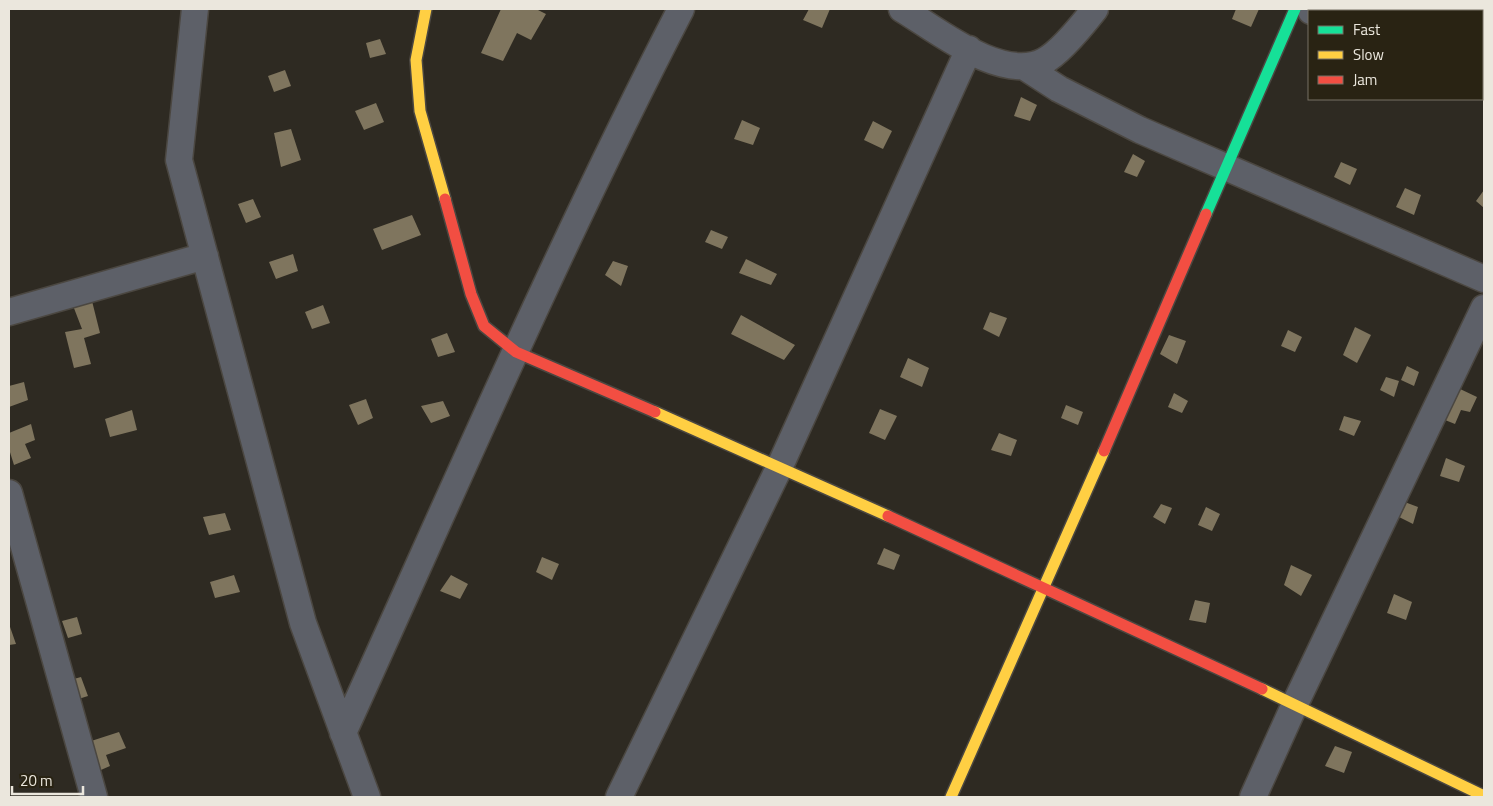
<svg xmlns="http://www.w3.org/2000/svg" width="1493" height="806" font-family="'Titillium Web',sans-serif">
	<rect width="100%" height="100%" fill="#2e2a22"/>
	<path fill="#7f755e" d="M501,9H536L546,14L531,40L517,33L503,61L481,53Z
		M809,9H830L822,28L803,20Z
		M1236,9H1259L1251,27L1232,19Z
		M380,39L386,54L370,58L366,43Z
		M285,70L291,86L274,92L268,76Z
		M1021,97L1037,105L1030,121L1014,116Z
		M376,103L384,122L364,130L355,111Z
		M742,120L760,128L753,145L734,139Z
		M873,121L892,131L883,149L864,140Z
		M291,129L301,160L281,167L274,133Z
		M1133,154L1145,161L1137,177L1124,172Z
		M1341,162L1357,169L1350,185L1334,177Z
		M1405,188L1421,195L1414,215L1396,207Z
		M1484,190V208L1476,201Z
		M253,199L261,217L246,223L238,204Z
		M412,215L421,235L382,250L373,229Z
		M711,230L728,237L722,249L705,242Z
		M293,254L298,271L276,279L269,262Z
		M746,259L777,274L771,285L739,273Z
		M613,261L628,266L621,286L605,275Z
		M91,297L100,333L84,338L91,364L74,368L65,332L82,329L72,303Z
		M323,305L330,323L312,329L305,312Z
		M990,312L1007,318L999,337L983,329Z
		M741,315L795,345L784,360L731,334Z
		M1355,327L1371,335L1357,363L1343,355Z
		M1288,330L1302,337L1295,352L1281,346Z
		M447,333L455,352L438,357L431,339Z
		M1169,335L1186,341L1177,364L1160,354Z
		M908,358L929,368L922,387L900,377Z
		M1407,366L1419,372L1414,386L1401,380Z
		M1386,377L1399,381L1394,397L1380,390Z
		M24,382L28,400L9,407V386Z
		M1458,388L1477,397L1470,412L1461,410L1455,424L1440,418Z
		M1174,393L1188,401L1182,413L1168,407Z
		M366,399L373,418L358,425L349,405Z
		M443,401L450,416L431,423L421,406Z
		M1066,405L1083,412L1078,425L1061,418Z
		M880,409L897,416L885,440L869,433Z
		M132,410L137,430L110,437L105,419Z
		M1344,416L1361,421L1354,436L1339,430Z
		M31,424L35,440L25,444L31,458L14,465L9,449V433Z
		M999,433L1017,440L1011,456L991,450Z
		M1446,458L1465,466L1459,482L1440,476Z
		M1402,501L1418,507L1413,524L1397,516Z
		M1161,504L1172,508L1165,524L1153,517Z
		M1206,507L1220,514L1212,531L1198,525Z
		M225,513L231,530L209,535L203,517Z
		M884,548L900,555L894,570L877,564Z
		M542,557L559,564L552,580L536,572Z
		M1291,565L1312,575L1301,596L1284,585Z
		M234,575L240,592L215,598L210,582Z
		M451,575L468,584L460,599L440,591Z
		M1394,594L1412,602L1406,620L1387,613Z
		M1195,600L1210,603L1206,623L1189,620Z
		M77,617L82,634L68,638L62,621Z
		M9,624L16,644L9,645Z
		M81,677L88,696L69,702L63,682Z
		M119,732L126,748L106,755L110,766L94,773L85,743Z
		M1335,746L1352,752L1344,773L1325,766Z"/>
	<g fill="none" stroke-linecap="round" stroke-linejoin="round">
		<defs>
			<path id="street" d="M195,9L179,160L303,623L367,797
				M902,9C937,30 1002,83 1044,61C1060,53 1084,23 1095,9
				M1310,9L1311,11
				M1462,11L1465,9
				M1025,67L1059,89L1140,130L1484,279
				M9,312L205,256
				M9,493L94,797
				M343,733C453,491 559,245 681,9
				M619,797L780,466L969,49
				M1253,797L1295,704L1484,308"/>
			<path id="fast" d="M1206,214L1295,9"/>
			<path id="slow" d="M426,9L416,60L420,111L445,199
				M655,412L888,516
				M1262,689L1484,796
				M951,797L1104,451"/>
			<path id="jam" d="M445,199L471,294L484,326L516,352L655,412
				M1104,451L1206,214
				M888,516L1262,689"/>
		</defs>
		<use href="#street" stroke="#4b4741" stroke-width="29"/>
		<use href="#fast" stroke="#4b4741" stroke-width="14"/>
		<use href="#slow" stroke="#4b4741" stroke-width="14"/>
		<use href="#jam" stroke="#4b4741" stroke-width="14"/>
		<use href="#street" stroke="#5d6068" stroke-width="26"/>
		<use href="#fast" stroke="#16e098" stroke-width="11"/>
		<use href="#slow" stroke="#ffcf43" stroke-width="11"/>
		<use href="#jam" stroke="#f24e42" stroke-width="11"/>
	</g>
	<rect width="1493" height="806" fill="none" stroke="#ebe7dd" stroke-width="20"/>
	<rect x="1308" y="10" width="175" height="90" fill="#292313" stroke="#777164"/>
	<rect x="1318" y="26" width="25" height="8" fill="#16e098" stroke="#777164"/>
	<text x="1353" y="35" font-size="15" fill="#ebe7dd">Fast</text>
	<rect x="1318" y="51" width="25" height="8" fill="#ffcf43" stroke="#777164"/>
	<text x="1353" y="60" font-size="15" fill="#ebe7dd">Slow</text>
	<rect x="1318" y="76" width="25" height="8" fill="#f24e42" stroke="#777164"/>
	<text x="1353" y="85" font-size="15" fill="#ebe7dd">Jam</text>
	<path d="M12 786v8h71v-8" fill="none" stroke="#ebe7dd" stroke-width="2.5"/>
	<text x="20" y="786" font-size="15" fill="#ebe7dd" stroke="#292313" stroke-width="4" paint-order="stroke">20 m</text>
</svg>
